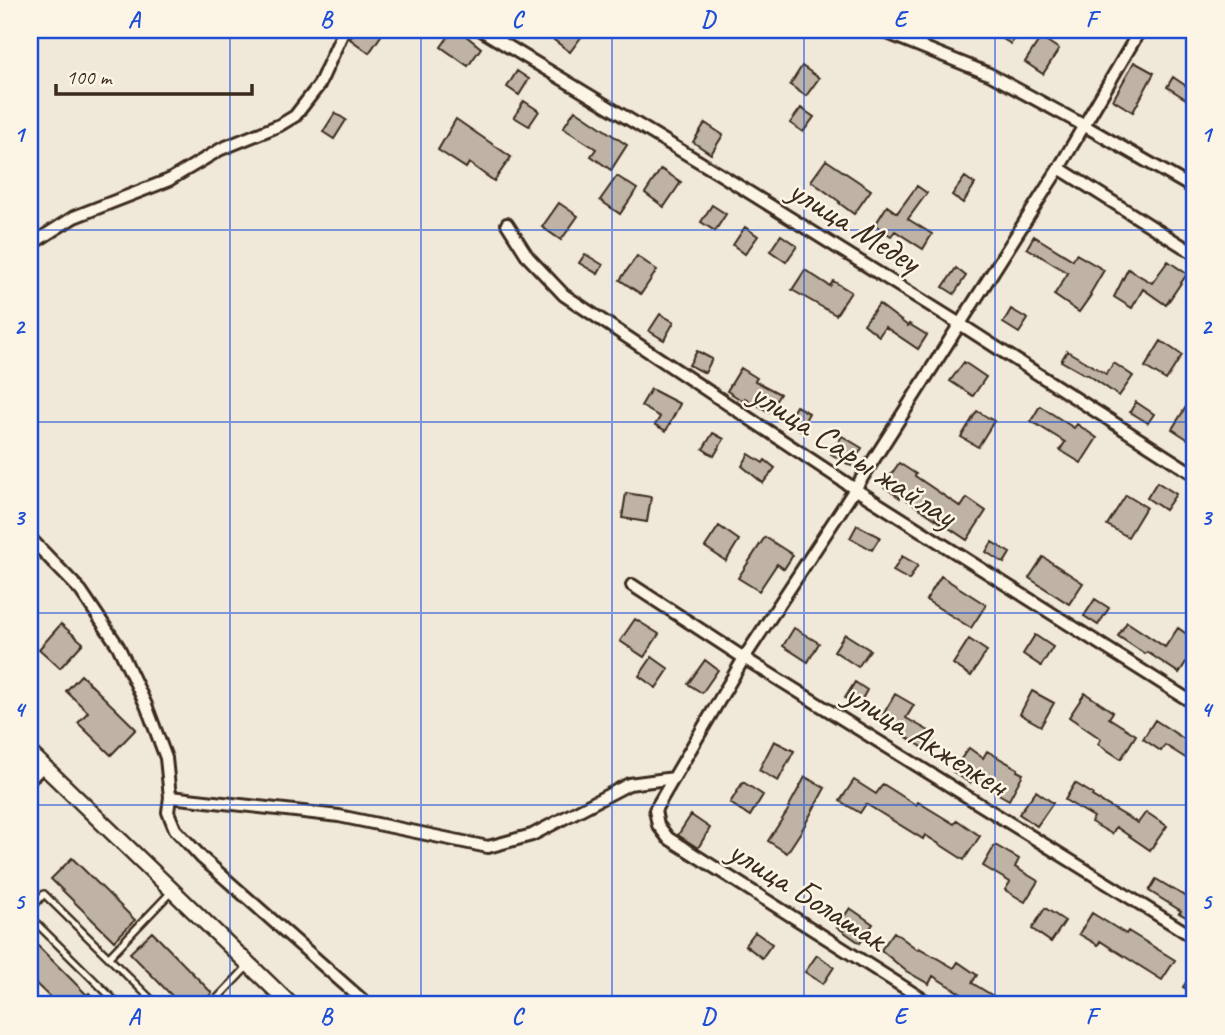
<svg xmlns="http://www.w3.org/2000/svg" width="1225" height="1035" font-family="Caveat,sans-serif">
	<rect width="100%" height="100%" fill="#f0e9d9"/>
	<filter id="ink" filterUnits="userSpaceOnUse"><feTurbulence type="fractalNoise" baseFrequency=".0143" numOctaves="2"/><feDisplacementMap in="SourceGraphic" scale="14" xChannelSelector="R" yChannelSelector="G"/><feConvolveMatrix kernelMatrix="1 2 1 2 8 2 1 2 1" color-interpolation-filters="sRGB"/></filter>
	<g filter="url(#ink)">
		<path fill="#beb3a4" stroke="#3b2a1e" stroke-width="2" d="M356,30H385L369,53L350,39Z
			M453,30H468L465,35L481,48L468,66L441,47Z
			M562,30H574L582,36L570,52L554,40Z
			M988,30H1020L1011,44Z
			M1041,37L1059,49L1043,74L1025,62Z
			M1134,62L1154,73L1133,112L1113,100Z
			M802,66L819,78L806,96L790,85Z
			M517,71L529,79L519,95L507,87Z
			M1173,77L1195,92V105L1167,87Z
			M524,101L539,111L529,126L514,117Z
			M801,108L814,117L803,132L790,123Z
			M575,110L627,145L611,170L591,156L596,149L563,128Z
			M335,113L346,120L334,139L323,132Z
			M456,119L511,157L494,181L469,163L466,168L438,150Z
			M705,123L723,135L711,154L693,142Z
			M826,160L871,190L854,214L839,203L840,202L811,181Z
			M661,169L681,182L664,207L645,193Z
			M617,176L637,189L620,214L600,200Z
			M965,177L975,184L963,203L952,195Z
			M917,186L927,193L908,219L932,234L923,249L895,231L891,236L875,225L887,206L897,213Z
			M559,203L578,216L561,240L542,227Z
			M712,205L726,214L715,231L701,222Z
			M745,227L758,236L745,254L733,245Z
			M781,235L797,246L786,262L770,251Z
			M1034,236L1073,260L1076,254L1104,270L1090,294L1091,295L1079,312L1054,295L1068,273L1027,248Z
			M585,254L603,265L598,274L579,263Z
			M637,256L657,270L641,294L620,280Z
			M1168,261L1187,274L1166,305L1143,289L1132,308L1114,297L1128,269L1152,283Z
			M956,268L966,276L954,294L943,287Z
			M805,270L830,286L833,281L851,292L836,315L792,290Z
			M879,304L908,326L909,324L927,335L918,349L885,327L879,336L864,324Z
			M1011,309L1028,319L1019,333L1003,323Z
			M660,314L674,322L664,340L649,331Z
			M1161,341L1182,355L1166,380L1145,367Z
			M697,351L712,359L705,373L689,365Z
			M1067,351L1106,374L1114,363L1133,376L1119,396L1087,374L1086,375L1061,361Z
			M964,362L986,377L973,396L950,381Z
			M741,368L757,378L755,381L780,394L769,412L745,398L743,401L727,391Z
			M651,389L680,404L666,431L655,425L660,417L641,406Z
			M1136,402L1154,414L1148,423L1130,412Z
			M796,406L809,413L800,430L787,422Z
			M1040,406L1074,428L1077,424L1097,438L1081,463L1060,450L1065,442L1031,421Z
			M1186,407L1195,413V444L1172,429Z
			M977,411L994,421L978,447L961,437Z
			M713,433L724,439L714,456L703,449Z
			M842,436L862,448L851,466L831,454Z
			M749,454L763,463L765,460L775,468L763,483L742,466Z
			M899,463L916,474L915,476L961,507L967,498L986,511L967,540L901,496L900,498L883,486Z
			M1157,482L1176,494L1165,510L1147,498Z
			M626,493L651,497L647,522L622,518Z
			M1126,495L1146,507L1128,537L1107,525Z
			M857,525L880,537L872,550L850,538Z
			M719,526L739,540L726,561L705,547Z
			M765,537L793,555L784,569L777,564L759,591L738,578Z
			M992,542L1010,553L1004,563L986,552Z
			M902,556L918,565L909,580L893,571Z
			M1043,557L1083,583L1069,604L1029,578Z
			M941,576L986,605L971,628L926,600Z
			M1095,599L1109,608L1098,625L1084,616Z
			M635,619L659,634L644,657L620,641Z
			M1127,622L1165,647L1178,628L1195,640V648L1179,673L1147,652L1145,654L1118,636Z
			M61,624L83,643L60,668L39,649Z
			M794,628L819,643L808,662L783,646Z
			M845,634L870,650L858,667L834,651Z
			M1035,635L1053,647L1041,666L1023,654Z
			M969,639L987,651L971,676L953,664Z
			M652,657L669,669L656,688L639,676Z
			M705,660L718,670L702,693L688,684Z
			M81,675L136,729L111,755L78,723L88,712L66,691Z
			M855,682L867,690L858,706L845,698Z
			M1032,691L1054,703L1041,726L1020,714Z
			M1085,693L1113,712L1109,718L1136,735L1121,759L1098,744L1101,739L1069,717Z
			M895,694L914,705L906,718L936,735L927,750L880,720Z
			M1155,720L1189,742L1195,731V764L1165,745L1161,751L1143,739Z
			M774,741L794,751L778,781L759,770Z
			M969,748L983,758L987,751L1018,769L1017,771L1023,774L1009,800L972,779L970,783L952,771Z
			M805,777L825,788L802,830L787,853L768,841L790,807L789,806Z
			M854,780L876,794L883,784L916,805L918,802L954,824L957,820L980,836L964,860L925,835L923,839L866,804L860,813L840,801Z
			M743,782L763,795L750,816L730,803Z
			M1075,783L1093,794L1092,796L1138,823L1146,812L1167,826L1150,850L1116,827L1112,834L1091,822L1094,817L1065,800Z
			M1036,791L1053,803L1037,826L1019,814Z
			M691,815L710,828L698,848L678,835Z
			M995,845L1019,859L1015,867L1038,881L1025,902L1005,890L1010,882L983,866Z
			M72,858L135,920L114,941L51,879Z
			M1156,879L1188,898L1195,885V922L1179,913L1181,911L1149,891Z
			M850,908L873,924L860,943L837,927Z
			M1045,908L1065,921L1051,942L1032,929Z
			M1092,913L1126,934L1128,931L1175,960L1162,980L1100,941L1098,945L1079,934Z
			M152,932L212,993L200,1005H181L130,953Z
			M755,932L772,944L762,958L745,945Z
			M894,932L918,950L919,948L954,968L958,962L977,975L972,983L1008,1005H979L933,976L929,984L906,971L881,950Z
			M30,938L87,995L89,993L101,1005H58L30,978Z
			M817,955L834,967L823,984L805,972Z
			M1195,969V995L1183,987Z"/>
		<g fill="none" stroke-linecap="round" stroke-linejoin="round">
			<defs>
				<path id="service" d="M30,910L44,894L157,1005
					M30,917L119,1005
					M109,957L172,891
					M211,1005L247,967"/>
				<path id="minor" d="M481,30L718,173L960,324L1195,475
					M880,30L989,74L1085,126L1195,189
					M1059,168L1195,254
					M507,224L528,257L564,295L855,489L1195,704
					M30,245L74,217L169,180L221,149L280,125L295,116L319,85L344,30
					M30,538L81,591L118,646L146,705L166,758L170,797L168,812L175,829L202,858L368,1005
					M632,585L744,658L1195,938
					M30,779L43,766
					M170,797L339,816L488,847L532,835L629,784L674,778
					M932,1005L668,838L658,825L655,810L744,658L855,489L1059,168L1140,30"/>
				<path id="tertiary" d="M30,753L291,1005"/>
			</defs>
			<use href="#service" stroke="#3b2a1e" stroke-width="10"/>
			<use href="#minor" stroke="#3b2a1e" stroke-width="16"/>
			<use href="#tertiary" stroke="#3b2a1e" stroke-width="19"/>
			<use href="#service" stroke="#fcf5e5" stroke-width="5"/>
			<use href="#minor" stroke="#fcf5e5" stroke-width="10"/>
			<use href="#tertiary" stroke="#fcf5e5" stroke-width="14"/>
		</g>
	</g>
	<path fill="none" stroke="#1d4ed8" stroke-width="2" stroke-opacity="0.55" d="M230,30V1005M421,30V1005M612,30V1005M804,30V1005M995,30V1005M30,230H1195M30,422H1195M30,613H1195M30,805H1195"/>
	<g text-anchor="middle" stroke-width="5" stroke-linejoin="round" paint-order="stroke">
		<g font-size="35" fill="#3b2a1e" stroke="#fcf5e5">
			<text transform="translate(855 225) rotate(32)" y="12">улица Медеу</text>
			<text transform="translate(854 454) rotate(33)" y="12">улица Сары жайлау</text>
			<text transform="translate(927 739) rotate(32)" y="12">улица Акжелкен</text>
			<text transform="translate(808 894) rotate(32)" y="12">улица Болашак</text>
		</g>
	</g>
	<rect width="1225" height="1035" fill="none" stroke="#fcf5e5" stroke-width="77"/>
	<path d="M56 84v10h196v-10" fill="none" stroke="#3b2a1e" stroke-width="3.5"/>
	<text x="66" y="84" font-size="21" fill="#3b2a1e" stroke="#fcf5e5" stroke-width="5" paint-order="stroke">100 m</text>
	<rect x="38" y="38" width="1148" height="958" fill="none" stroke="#1d4ed8" stroke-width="2.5"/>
	<g font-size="23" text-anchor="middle" font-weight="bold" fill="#1d4ed8">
		<text x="134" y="27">A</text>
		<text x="326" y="27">B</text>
		<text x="517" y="27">C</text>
		<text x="708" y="27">D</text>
		<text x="900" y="27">E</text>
		<text x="1091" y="27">F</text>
		<text x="19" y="142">1</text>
		<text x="1206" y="142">1</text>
		<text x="19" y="334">2</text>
		<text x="1206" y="334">2</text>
		<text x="19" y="525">3</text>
		<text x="1206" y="525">3</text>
		<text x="19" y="717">4</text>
		<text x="1206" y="717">4</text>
		<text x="19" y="909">5</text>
		<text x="1206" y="909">5</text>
		<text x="134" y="1024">A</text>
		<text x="326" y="1024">B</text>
		<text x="517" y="1024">C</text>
		<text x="708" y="1024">D</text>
		<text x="900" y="1024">E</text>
		<text x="1091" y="1024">F</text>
	</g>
</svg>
